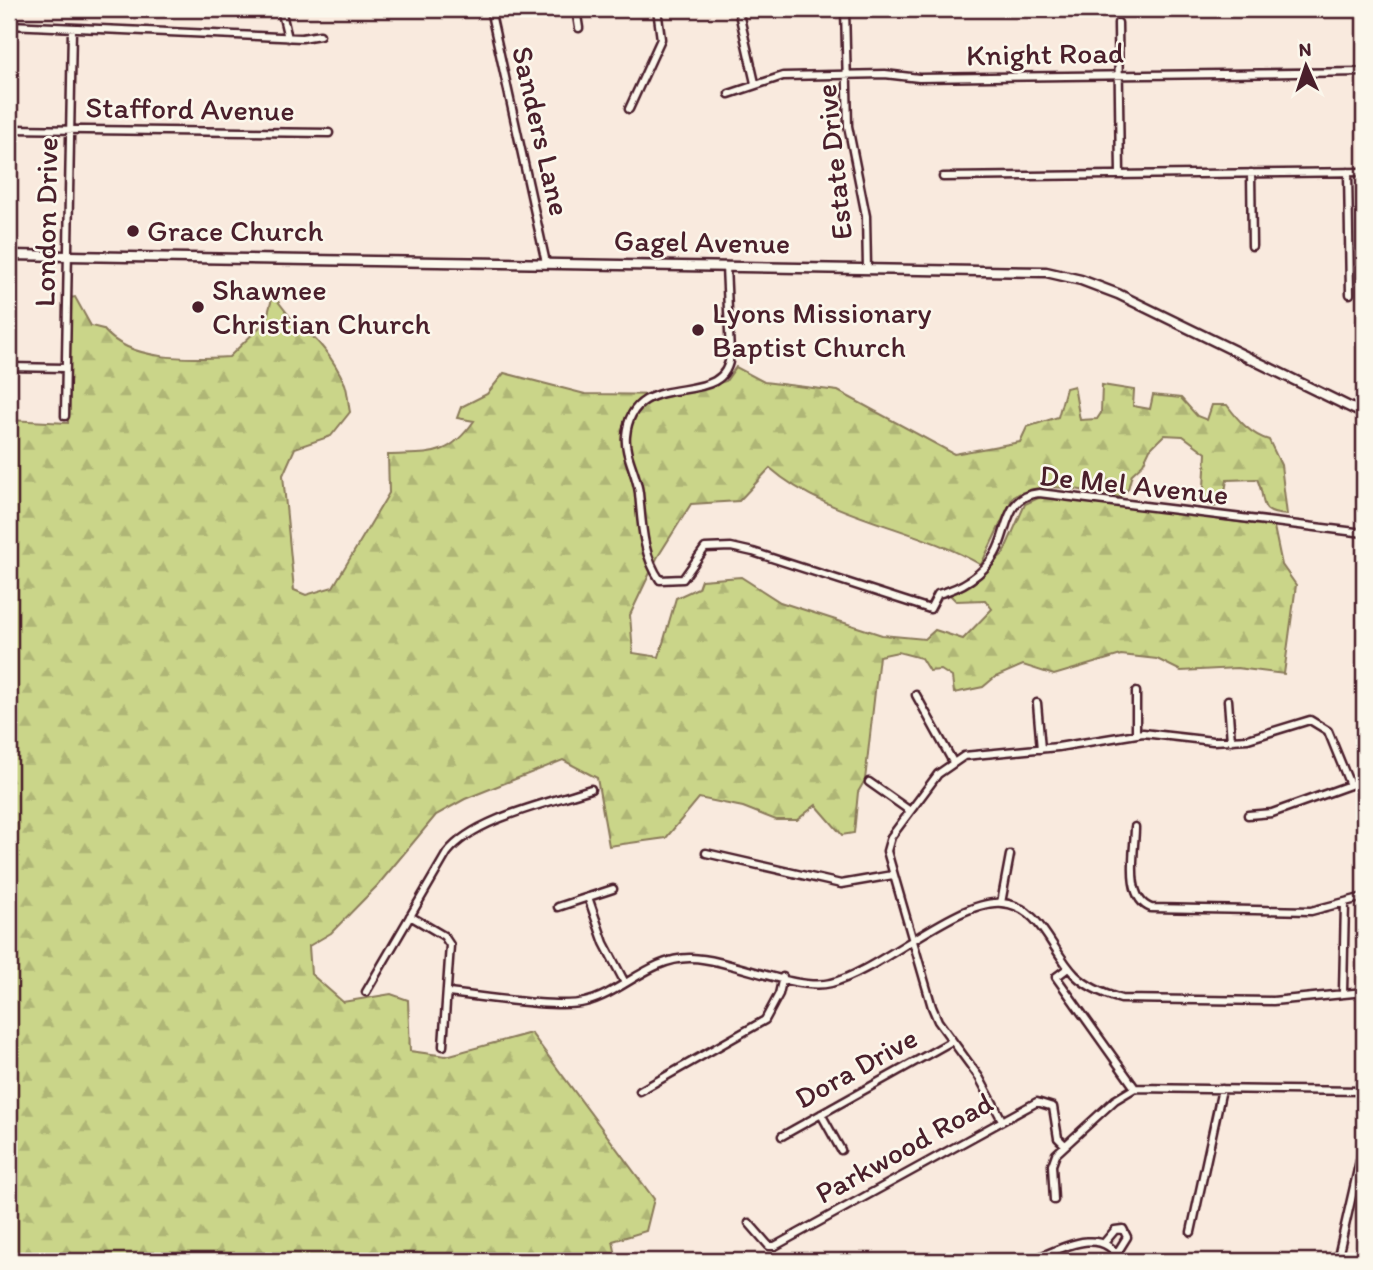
<svg xmlns="http://www.w3.org/2000/svg" width="1373" height="1270" font-family="Itim,sans-serif">
	<defs>
		<pattern id="forest-firs" width="22" height="20" patternUnits="userSpaceOnUse" patternTransform="scale(1.75)"><rect width="22" height="20" fill="#cad589"/><path d="M5 1l3.5 6h-7zM16 11l3.5 6h-7z" fill="#afb676"/></pattern>
	</defs>
	<rect width="100%" height="100%" fill="#f9eade"/>
	<filter id="ink" filterUnits="userSpaceOnUse"><feTurbulence type="fractalNoise" baseFrequency=".0143" numOctaves="2"/><feDisplacementMap in="SourceGraphic" scale="14" xChannelSelector="R" yChannelSelector="G"/><feConvolveMatrix kernelMatrix="1 2 1 2 8 2 1 2 1" color-interpolation-filters="sRGB"/></filter>
	<g filter="url(#ink)">
		<path fill="url(#forest-firs)" stroke="#8a7a5a" stroke-width="2" d="M273,295L294,322L295,327C316,332 336,364 345,384C348,392 348,403 350,412L331,436L295,448L283,475L294,590L306,595L333,587L389,493L388,455C431,453 448,458 474,421L457,418L461,407L487,394L504,373L585,394L679,395L726,381L736,367L764,382L838,391L954,454L1020,442L1027,427L1058,417L1066,388L1074,386L1080,420L1097,419L1101,413L1102,385L1134,390L1133,406L1150,409L1153,395L1181,398L1197,416L1207,420L1212,405H1227C1238,420 1251,435 1269,440L1281,465L1287,515C1255,513 1268,502 1257,479L1227,480L1223,503L1214,507L1203,504L1206,453L1183,436L1164,435L1150,449L1143,464L1132,474L1128,489L1121,497C1086,492 1045,478 1013,497L981,565C915,526 828,519 770,468L739,501L691,504L657,558L630,615L633,653L659,657L676,598L698,588L701,580L741,577L780,602L882,635L925,639L935,630L963,639L992,609L985,600L956,601L949,594L969,584L1003,554L1025,504L1045,495L1274,527L1282,565L1296,585L1284,674L1237,668L1181,671L1157,659L1121,655L1054,675L1023,665L995,677L983,687L954,693L952,677L941,670L929,671L921,658L898,652L879,656L865,780L858,792L854,833L842,835L816,805L797,820H776L743,807L699,798L666,838L609,846L597,778L563,760L465,799L436,815L377,886L331,933L309,946L311,974L343,1002L391,994L408,1000L410,1051L446,1056L531,1033L654,1199L646,1231L613,1241L617,1261H9V420L68,423L70,298L75,297L91,326L103,329C130,362 190,359 229,357L266,321Z"/>
		<g fill="none" stroke-linecap="round" stroke-linejoin="round">
			<defs>
				<path id="minor" d="M281,9L288,38
					M490,9L546,263
					M576,9L579,28
					M738,9L755,83
					M845,9L848,126L866,216L867,268
					M1118,23L1120,175
					M9,25L302,38L320,35
					M729,94L783,76L885,74L919,78L1364,72
					M629,109L661,39L657,9
					M9,129L329,133
					M1348,172L1350,294
					M1251,173L1252,246
					M943,177L1364,172
					M726,266L730,354C727,414 632,363 626,436C624,454 637,474 639,493C642,523 642,554 660,580L683,579L705,548L731,547L753,552L930,609L938,594C961,588 983,575 995,554C1009,530 1004,496 1039,493L1364,533
					M9,367L65,368
					M65,416L72,28
					M1136,692V733
					M916,695L953,762
					M1228,700L1231,741
					M1037,703L1041,749
					M869,782L910,811
					M1248,815L1272,813L1364,780
					M1135,827C1135,851 1124,898 1151,908L1311,911L1364,897
					M706,853L841,884L893,875
					M588,897L604,943L625,983
					M1001,903L1010,855
					M558,907L613,889
					M410,916L444,936L450,945L443,1046
					M1068,968L1056,977L1135,1088
					M366,992L447,853C474,818 549,803 591,789
					M1343,992L1345,903
					M448,993C480,996 557,1009 585,1002C622,993 651,957 691,958C732,959 795,992 831,983C880,971 957,899 1002,903C1041,906 1051,951 1075,975C1087,987 1104,994 1121,999L1273,1001L1364,992
					M640,1091L765,1020L779,994L783,977
					M821,1114L841,1150
					M1002,1120L979,1077L938,1021L932,1007L887,851L891,837L938,774L964,756L1058,747L1143,733L1213,741L1248,739L1310,720L1328,731L1350,785
					M782,1136L952,1041
					M1054,1200L1052,1165L1056,1154L1115,1100L1135,1088L1364,1091
					M749,1223L769,1246H775L1037,1102L1053,1107L1058,1138L1065,1145
					M1191,1232L1222,1089
					M1104,1243L1115,1230L1123,1229L1127,1237L1117,1253
					M1030,1261C1059,1250 1102,1223 1121,1261
					M1337,1261L1364,1143"/>
				<path id="tertiary" d="M9,255L1046,272L1081,280L1118,294L1364,414"/>
			</defs>
			<use href="#minor" stroke="#4a1f2b" stroke-width="11"/>
			<use href="#tertiary" stroke="#4a1f2b" stroke-width="13"/>
			<use href="#minor" stroke="#fbf7ec" stroke-width="6"/>
			<use href="#tertiary" stroke="#fbf7ec" stroke-width="8"/>
		</g>
	</g>
	<g fill="#4a1f2b" stroke="#fbf7ec" stroke-width="2.5">
		<circle cx="133" cy="231" r="7"/>
		<circle cx="198" cy="307" r="7"/>
		<circle cx="698" cy="330" r="7"/>
	</g>
	<g text-anchor="middle" stroke-width="5" stroke-linejoin="round" paint-order="stroke">
		<g font-size="30" fill="#4a1f2b" stroke="#fbf7ec">
			<text transform="translate(1045 54) rotate(-1)" y="10">Knight Road</text>
			<text transform="translate(190 109) rotate(1)" y="10">Stafford Avenue</text>
			<text transform="translate(541 131) rotate(77)" y="10">Sanders Lane</text>
			<text transform="translate(834 162) rotate(-96)" y="10">Estate Drive</text>
			<text transform="translate(46 222) rotate(-89)" y="10">London Drive</text>
			<text transform="translate(702 242) rotate(1)" y="10">Gagel Avenue</text>
			<text transform="translate(1134 485) rotate(6)" y="10">De Mel Avenue</text>
			<text transform="translate(856 1068) rotate(-29)" y="10">Dora Drive</text>
			<text transform="translate(904 1148) rotate(-29)" y="10">Parkwood Road</text>
		</g>
		<g font-size="30" fill="#4a1f2b" stroke="#fbf7ec" text-anchor="start">
			<text x="147" y="241">Grace Church</text>
			<text x="212" y="300">Shawnee<tspan x="212" dy="34">Christian Church</tspan></text>
			<text x="712" y="323">Lyons Missionary<tspan x="712" dy="34">Baptist Church</tspan></text>
		</g>
	</g>
	<rect width="1373" height="1270" fill="none" stroke="#fbf7ec" stroke-width="35"/>
	<rect x="18" y="18" width="1338" height="1235" fill="none" stroke="#4a1f2b" stroke-width="2.5" filter="url(#ink)"/>
	<g transform="translate(1306 66) rotate(357)" stroke="#fbf7ec" stroke-width="5" paint-order="stroke">
	<path d="M0-5L12 26L0 18L-12 26Z" fill="#4a1f2b"/>
	<text y="-10" font-size="19" font-weight="bold" text-anchor="middle" fill="#4a1f2b">N</text>
	</g>
</svg>
